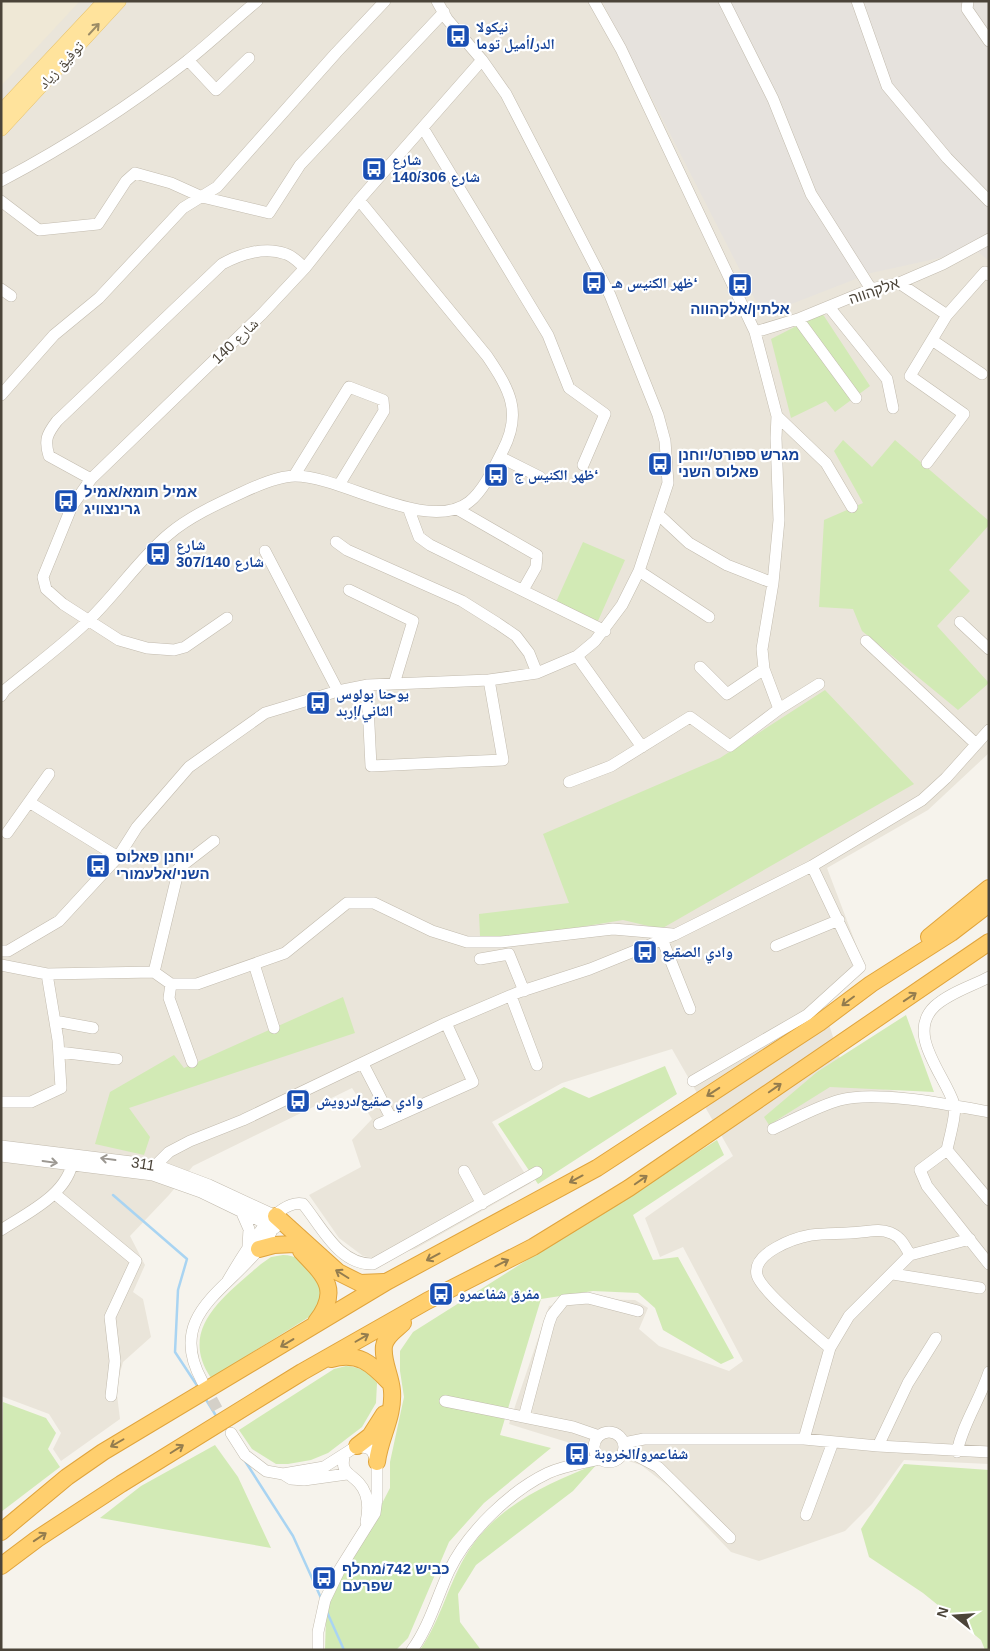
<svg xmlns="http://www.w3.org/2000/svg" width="990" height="1651" font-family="Arial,'Noto Naskh Arabic',Heebo,sans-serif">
	<rect width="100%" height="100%" fill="#f6f3ec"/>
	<path fill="#eae5da" d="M1,1H989V753L928,810L827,868L865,968L833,999L823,1006L848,1083L989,1107V1464L904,1460L872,1504L845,1531L759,1561L731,1552L668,1486L641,1465L509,1424L549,1306L578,1299L635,1300L648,1308L639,1329L659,1346L729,1371L743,1361L683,1247L660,1257L645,1218L733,1156L672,1049L562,1083L492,1122L531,1183L415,1249L378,1259L363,1256L339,1238L309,1195L361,1167L352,1140L372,1119L352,1088L193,1166L169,1195L130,1236L145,1265L133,1292L143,1299L151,1337L123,1362L116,1387L120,1419L61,1461L53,1449L61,1433L49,1414L1,1396Z"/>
	<path fill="#e6e2dd" d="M602,1H989V261L976,250L871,273L763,315Z"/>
	<path fill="#efe8d6" d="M1,1H80L1,86Z"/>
	<path fill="#d2eab5" d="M822,313L870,386L835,412L826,401L791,418L771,339Z
		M843,440L872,467L895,440L989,521V525L949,570L970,591L937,626L989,683L958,710L862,631L853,609L819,607L824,520L863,503L834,451Z
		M583,542L625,560L598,621L556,602Z
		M825,690L914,784L661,929L623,920L519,937L480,936L479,914L569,903L543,834L720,758Z
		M343,997L355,1033L129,1108L150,1137L144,1155L95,1144L110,1092L174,1055L184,1068Z
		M906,1015L934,1092L830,1087L769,1125L764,1117L817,1072Z
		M665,1066L677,1094L538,1184L498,1124L564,1087L589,1098Z
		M717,1140L724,1155L633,1215L653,1260L678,1257L734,1358L721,1364L663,1330L655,1308L638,1293L593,1291L541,1299L500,1435L551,1448L484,1503L449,1542L408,1638L396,1650H325L326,1617L337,1579L375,1517L390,1488V1462L404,1397L400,1371V1351L413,1332Z
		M283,1255C305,1255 319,1277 325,1297L314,1314L211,1378C177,1328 226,1295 261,1264L271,1257Z
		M346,1366C360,1367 369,1372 377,1383L376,1403L362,1427L328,1453L311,1460L288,1464H276L252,1449L239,1430L334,1369Z
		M3,1402L46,1418L56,1433L48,1449L60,1467L1,1512Z
		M215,1445L238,1477L271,1548L100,1518L141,1486Z
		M597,1464L573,1491L476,1565L458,1594L460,1622L481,1650H420C441,1620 449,1581 469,1550C499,1505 548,1483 597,1464Z
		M904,1464L989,1470V1650H985L981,1640L923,1593L869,1557L861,1529Z"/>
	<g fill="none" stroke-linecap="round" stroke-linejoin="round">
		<path stroke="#a9d4f2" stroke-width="2.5" d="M113,1195L187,1259L178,1290L175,1352L198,1387
			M205,1398L218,1419
			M245,1461L293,1536L321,1598
			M327,1612L344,1650"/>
		<path stroke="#d4d0c8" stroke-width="11" stroke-dasharray="11 5.5" stroke-linecap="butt" d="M204,1385L226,1425"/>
		<defs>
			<path id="minor" d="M594,1L621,49L755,332L777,416L776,438L779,520L773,583L727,565L689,543L659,515
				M724,1L773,99L811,194L871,289
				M857,1L887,86L947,158L989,201
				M968,1L967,9L989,41
				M188,60L216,90L249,58
				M423,128L548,335L569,388L605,414L583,465
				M1,181C67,146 128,107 187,61C211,42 233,21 257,1
				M1,201L39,230L98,224L126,181L135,173L171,183L202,197L269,213L300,165L444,12
				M899,283L947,315
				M1,289L11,296
				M829,307L887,379L893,408
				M798,319L856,398
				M755,332L798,319L871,289L899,283L943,264L989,239
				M932,340L982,374
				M1,395L54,335L99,298L183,208L217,187L336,53L385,1
				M777,416L826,463L852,507
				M500,457L540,477
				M927,463L964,414L910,376L947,315L985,272L989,275
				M294,476L349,387L383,400L384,411L339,485
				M91,479L49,456C44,440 47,434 57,421L222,264C240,254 265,246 286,254C293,256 299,263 305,268
				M457,509L537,555L536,567L523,590
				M409,510L419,537L430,545L605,631
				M336,542L347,550L462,601L497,623L516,636L529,653L537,673
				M265,551L338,691
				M639,571L709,617
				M773,583L762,649L764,669L779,709L819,684
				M349,590L413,621L394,684
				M227,618L185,647L174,650L147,648L119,640L63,604L46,589L43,577L72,506L91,479L262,314L305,268L359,200L482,60
				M960,622L989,649
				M866,641L976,744
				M577,656L642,747
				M700,667L727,694L764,669
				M367,685L371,766L503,760L489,680
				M1,696L5,690C33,667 63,645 89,620C116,594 141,557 169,534C189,517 217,504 241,493C256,486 278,476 295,476C343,476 427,534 469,502C483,491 494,468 502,452C523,413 510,390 487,356L359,200
				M569,782L611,766L690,717L730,746L779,709
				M29,802L118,857
				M7,833L49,774
				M662,939L690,1009
				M776,946L839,920
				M1,951H8L59,921L118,857L137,827L189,767L265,713L338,691L368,685L489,680L537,673L577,656L595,641L622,605L639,571L668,483L665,441L658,415L610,295L506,94L482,60L447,19L437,1
				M480,959L509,954L524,991
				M254,964L274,1028
				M1,965L47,974L154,972L179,868L214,841
				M154,972L171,984H197L285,953L347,903H374L432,931L467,942H501L613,929L672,934
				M171,984L169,998L192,1062
				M511,996L537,1065
				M55,1021L93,1028
				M59,1052L117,1059
				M363,1064L391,1118
				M693,1081L807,1015L860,967L812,866
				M1,1102H31L61,1088L58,1040L47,974
				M379,1124L473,1082L446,1023
				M773,1129C795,1119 818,1106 840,1100C876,1090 951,1105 989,1112
				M1,1146L156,1165L209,1185L276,1216
				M947,1150C949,1139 957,1113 954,1104C945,1075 905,1034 935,1006C949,993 972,986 989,977
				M1,1156L153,1175L201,1192L275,1228
				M464,1171L482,1204
				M153,1175L156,1165L169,1152L190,1141L243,1120L446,1023L519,992L590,969L674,935L812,866L922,800L946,778L989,730
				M55,1194L136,1261L110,1317L115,1361L111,1396
				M989,1200L947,1150L920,1170L927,1186L989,1264
				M242,1213L249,1229L248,1246
				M1,1230C27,1213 69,1194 73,1159
				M910,1255L970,1239
				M893,1274L980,1288
				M227,1282C240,1260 274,1198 303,1204C322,1227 339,1265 373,1264L537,1172
				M202,1381C165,1314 229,1290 263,1244C269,1236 274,1230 275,1220
				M445,1401L573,1427L599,1436
				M524,1417L549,1323L552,1315L564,1300L588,1298L638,1311
				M594 1447a15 15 0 1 1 30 0a15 15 0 1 1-30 0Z
				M231,1433L245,1455L266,1471L283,1474L291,1479L304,1480L347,1474
				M804,1439L830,1348L849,1316L910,1255C905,1246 901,1237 891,1233C880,1229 872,1231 861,1232C844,1234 828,1233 811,1235C794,1238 752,1253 757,1275C761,1291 816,1336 830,1348
				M624,1443L644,1439H804L878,1446L989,1452
				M878,1446L908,1383L936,1338
				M624,1449L658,1467L730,1538
				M957,1452C963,1423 980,1400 989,1372
				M345,1454C339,1472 350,1473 359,1483C369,1494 369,1508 366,1522
				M283,1474L324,1467L357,1446L368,1448L372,1451L377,1462V1498L375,1513L340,1569L325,1600L318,1632V1650
				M806,1515L833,1442
				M412,1650C429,1627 437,1597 449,1571C467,1533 510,1491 548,1473C564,1466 583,1463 600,1459"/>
			<path id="major" d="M1,112L105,1
				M1,129L119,1"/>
			<path id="highway" d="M929,937L989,888
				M276,1216L338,1272L360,1283L384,1282
				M259,1249L274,1245L294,1244
				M301,1251C325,1276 341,1290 316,1322
				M331,1359C358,1351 372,1364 389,1382
				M357,1446L370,1436L384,1414
				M377,1462C380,1437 394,1417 392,1391C391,1376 382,1361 384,1346C386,1335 396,1330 403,1323
				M1,1532L67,1477L103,1452L388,1281L597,1168L819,1023L871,984L951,933L989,904
				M1,1566L37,1539L121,1484L302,1372L427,1301L533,1247L629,1188L989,942"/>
		</defs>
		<use href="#minor" stroke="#c2bbae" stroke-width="12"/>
		<use href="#major" stroke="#e6c16a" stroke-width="15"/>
		<use href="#highway" stroke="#e0a43c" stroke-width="18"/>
		<use href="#minor" stroke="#fff" stroke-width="11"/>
		<use href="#major" stroke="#ffe39c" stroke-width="14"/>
		<use href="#highway" stroke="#ffcf6e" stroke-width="16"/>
	</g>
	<defs><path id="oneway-shaft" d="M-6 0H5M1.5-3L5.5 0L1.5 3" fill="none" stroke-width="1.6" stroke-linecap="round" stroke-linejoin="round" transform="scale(1.25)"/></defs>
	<use stroke="#9c8c66" href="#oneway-shaft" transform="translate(94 29) rotate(-47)"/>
	<g stroke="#937c4e">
		<use href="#oneway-shaft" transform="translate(910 997) rotate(-34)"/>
		<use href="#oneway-shaft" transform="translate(848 1001) rotate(143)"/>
		<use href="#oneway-shaft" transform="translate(775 1088) rotate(-35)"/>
		<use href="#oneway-shaft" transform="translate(713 1092) rotate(147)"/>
		<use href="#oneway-shaft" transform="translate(576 1179) rotate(152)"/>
		<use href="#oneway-shaft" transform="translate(641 1180) rotate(-35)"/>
		<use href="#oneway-shaft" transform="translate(433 1257) rotate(152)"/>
		<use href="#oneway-shaft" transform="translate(502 1263) rotate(-27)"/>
		<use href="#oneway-shaft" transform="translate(342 1274) rotate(-148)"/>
		<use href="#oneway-shaft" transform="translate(362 1338) rotate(-30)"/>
		<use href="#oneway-shaft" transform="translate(287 1343) rotate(149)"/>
		<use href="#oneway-shaft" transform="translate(117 1443) rotate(150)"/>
		<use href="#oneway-shaft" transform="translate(177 1449) rotate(-32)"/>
		<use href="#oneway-shaft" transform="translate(40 1537) rotate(-34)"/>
	</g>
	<g stroke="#9c9892">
		<use href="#oneway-shaft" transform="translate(108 1159) rotate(-172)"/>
		<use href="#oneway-shaft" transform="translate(50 1162) rotate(8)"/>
	</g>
	<defs>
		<symbol id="bus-square" viewBox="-11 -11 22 22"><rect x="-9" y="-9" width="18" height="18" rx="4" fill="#1a4fb4" stroke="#fff"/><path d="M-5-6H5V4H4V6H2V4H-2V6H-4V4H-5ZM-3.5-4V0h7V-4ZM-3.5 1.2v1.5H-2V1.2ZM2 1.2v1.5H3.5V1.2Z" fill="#fff"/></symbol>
	</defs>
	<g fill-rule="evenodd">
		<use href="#bus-square" x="444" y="22" width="28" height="28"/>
		<use href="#bus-square" x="360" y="155" width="28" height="28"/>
		<use href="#bus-square" x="580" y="269" width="28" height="28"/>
		<use href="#bus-square" x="726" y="271" width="28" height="28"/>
		<use href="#bus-square" x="646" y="450" width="28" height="28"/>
		<use href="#bus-square" x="482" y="461" width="28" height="28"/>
		<use href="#bus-square" x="52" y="487" width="28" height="28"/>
		<use href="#bus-square" x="144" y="540" width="28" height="28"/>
		<use href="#bus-square" x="304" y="689" width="28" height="28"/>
		<use href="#bus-square" x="84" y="852" width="28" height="28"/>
		<use href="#bus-square" x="631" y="938" width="28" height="28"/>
		<use href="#bus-square" x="284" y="1087" width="28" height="28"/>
		<use href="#bus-square" x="427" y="1280" width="28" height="28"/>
		<use href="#bus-square" x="563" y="1440" width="28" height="28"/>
		<use href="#bus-square" x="310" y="1564" width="28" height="28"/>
	</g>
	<g text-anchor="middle" stroke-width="4.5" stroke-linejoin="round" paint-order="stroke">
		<g font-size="15" font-weight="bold" fill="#164399" stroke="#fff" text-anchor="start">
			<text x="476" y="32">نيكولا<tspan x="476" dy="17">الدر/أميل توما</tspan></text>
			<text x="392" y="165">شارع<tspan x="392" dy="17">140/شارع 306</tspan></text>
			<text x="612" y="288">ظهر الكنيس هـ‘</text>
			<text x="740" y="314" text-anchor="middle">אלתין/אלקהווה</text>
			<text x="678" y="460">מגרש ספורט/יוחנן<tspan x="678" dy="17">פאלוס השני</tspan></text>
			<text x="514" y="480">ظهر الكنيس ج‘</text>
			<text x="84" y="497">אמיל תומא/אמיל<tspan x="84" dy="17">גרינצוויג</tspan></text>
			<text x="176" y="550">شارع<tspan x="176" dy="17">307/شارع 140</tspan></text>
			<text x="336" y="699">يوحنا بولوس<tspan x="336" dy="17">الثاني/إربد</tspan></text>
			<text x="116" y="862">יוחנן פאלוס<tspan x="116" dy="17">השני/אלעמורי</tspan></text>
			<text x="662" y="957">وادي الصقيع</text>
			<text x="316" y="1106">وادي صقيع/درويش</text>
			<text x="458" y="1299">مفرق شفاعمرو</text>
			<text x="594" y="1459">شفاعمرو/الخروبة</text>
			<text x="342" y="1574">כביש 742/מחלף<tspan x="342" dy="17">שפרעם</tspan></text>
		</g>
		<g font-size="15" fill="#4b4439" stroke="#fff">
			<text transform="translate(61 65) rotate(-47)" y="5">توفيق زياد</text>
			<text transform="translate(874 291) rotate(-19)" y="5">אלקהווה</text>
			<text transform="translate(235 341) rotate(-44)" y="5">شارع 140</text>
			<text transform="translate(143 1164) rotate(9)" y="5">311</text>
		</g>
	</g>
	<rect width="990" height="1651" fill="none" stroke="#4b4439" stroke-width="5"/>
	<g transform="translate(955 1616) rotate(287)" stroke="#ffffff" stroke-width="4" paint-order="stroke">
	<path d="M0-4L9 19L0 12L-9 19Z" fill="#4b4439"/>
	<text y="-8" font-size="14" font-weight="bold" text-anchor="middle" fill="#4b4439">N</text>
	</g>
</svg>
